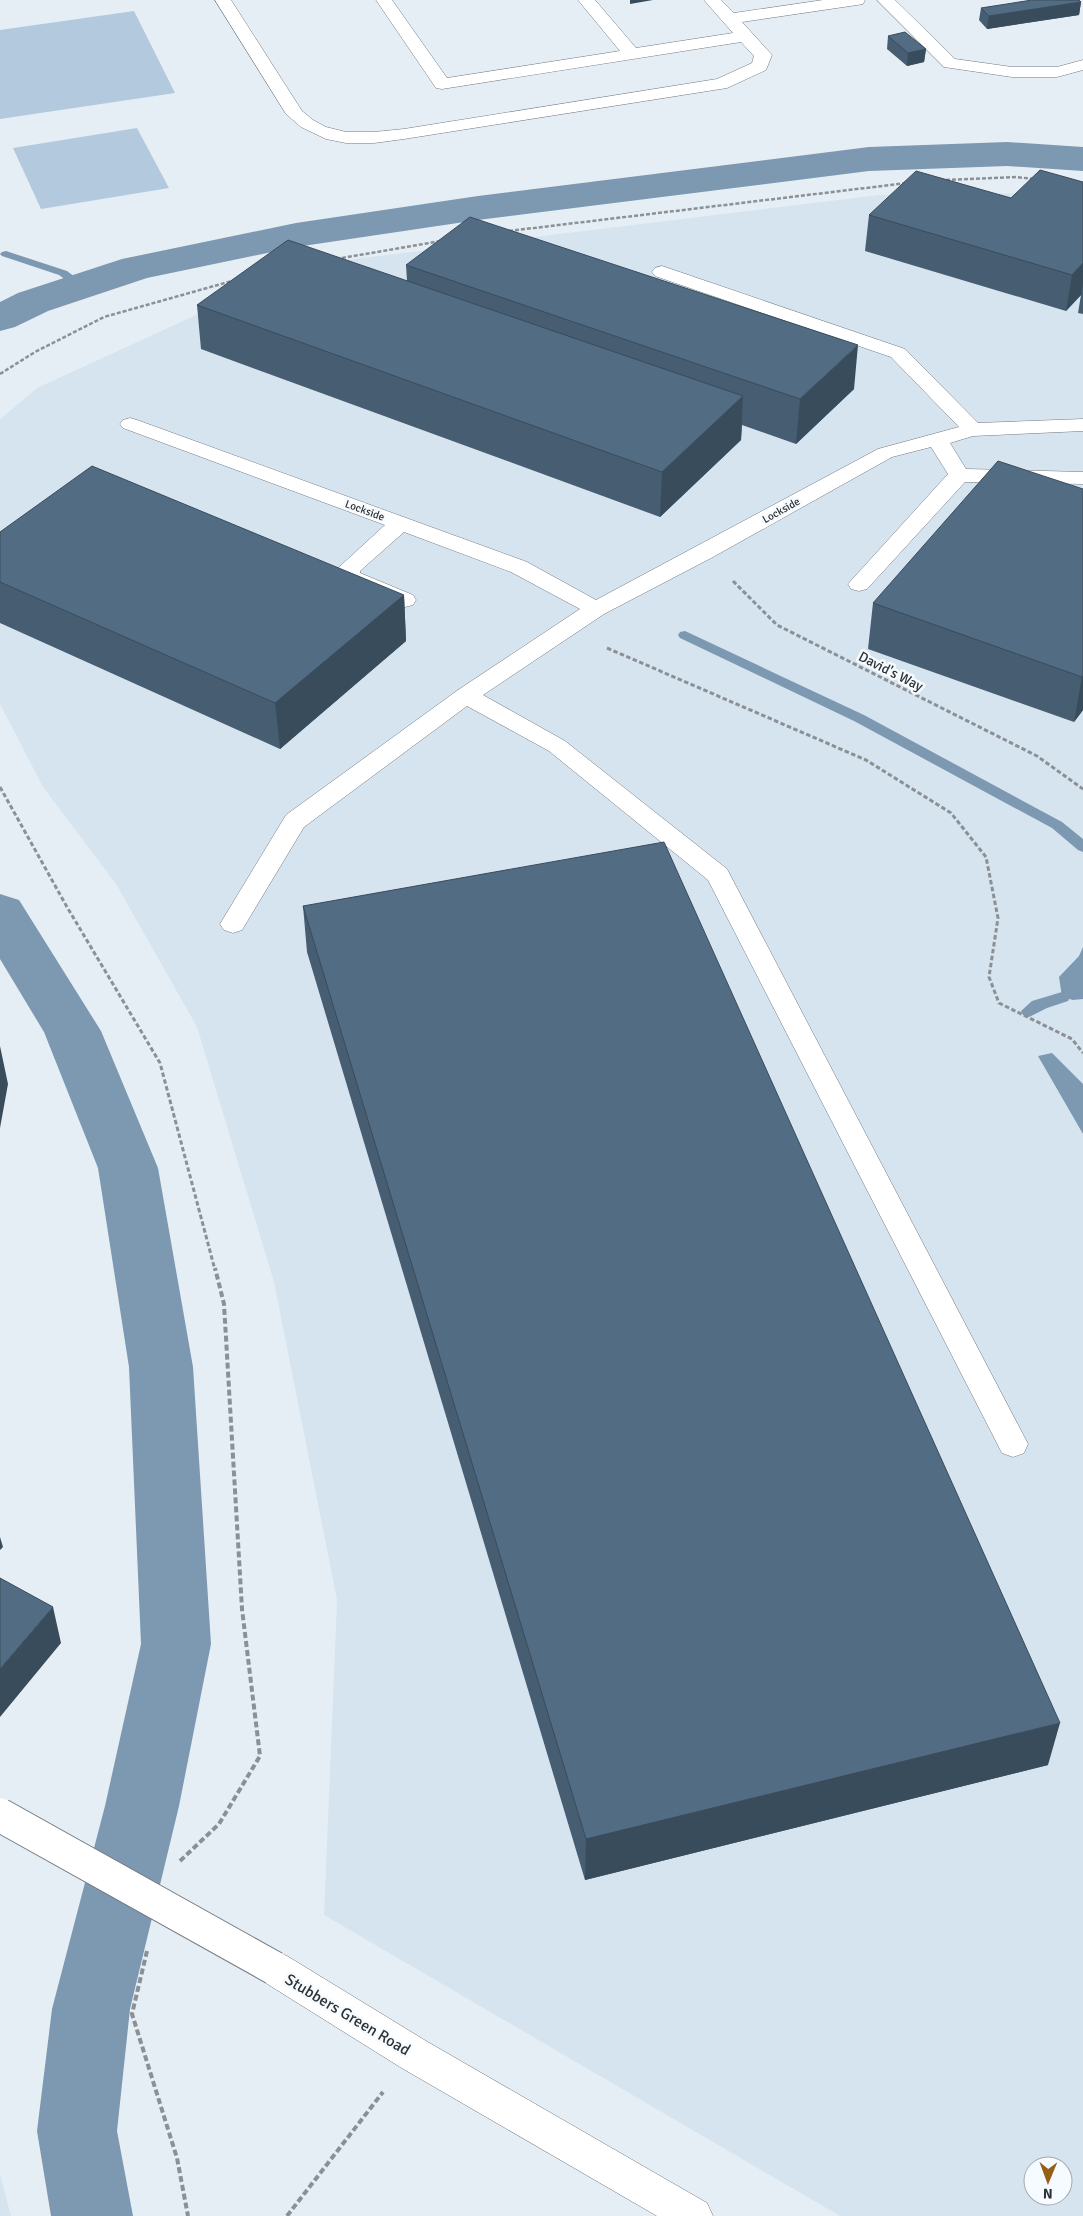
<svg xmlns="http://www.w3.org/2000/svg" width="1083" height="2216" font-family="Signika,sans-serif">
	<rect width="100%" height="100%" fill="#e6eef5"/>
	<path fill="#d6e4f0" fill-rule="evenodd" d="M1045,193L1083,199V2216H840L324,1915L337,1600L274,1282L197,1027L116,884L43,787L0,704V419L37,388L305,265L879,195ZM1033,2166H1063V2196H1033Z
		M0,2174L11,2216H0Z"/>
	<path fill="#b2c9de" d="M134,11L175,93L0,119V30Z
		M137,128L169,188L41,209L13,148Z"/>
	<path fill="#7d98b1" d="M1083,947V999L1073,1000L1062,997L1059,977L1079,956Z
		M1052,1053L1083,1084V1134L1038,1056Z"/>
	<g fill="none" stroke-linecap="round" stroke-linejoin="round">
		<path fill="#7d98b1" fill-rule="evenodd" d="M6,251L67,271L87,286L85,288H77L59,275L2,256L0,254L2,252Z
			M685,631L864,715L1062,822L1083,839V852L1078,850L1052,828L854,721L680,638L678,635L680,632Z
			M1062,992L1068,993L1070,997L1068,1001L1047,1008L1029,1017L1023,1015L1021,1011L1032,1001Z"/>
		<path fill="#7d98b1" fill-rule="evenodd" d="M1007,142L1083,147V171L1007,166L869,171L478,220L296,247L147,278L48,311L15,327L0,331V302L18,293L122,259L296,223L478,196L869,147Z
			M0,894L19,900L101,1031L158,1168L193,1367L211,1644L179,1806L130,2009L117,2131L133,2216H51L37,2131L52,2009L105,1806L141,1644L129,1367L98,1168L44,1032L0,959Z"/>
		<defs>
			<path id="lane" d="M215,0H231L302,111L313,120L326,127L346,132H374L404,129L717,79L752,63L754,56L741,42L442,89L436,88L376,0H392L447,78L620,51L578,0H595L636,48L733,33L704,0H721L734,13L823,0H865L863,4L857,5L742,22L772,55L766,70L727,88L404,139L374,143H346L326,139L301,127L286,114Z
				M877,0H895L955,59L1012,67H1057L1083,60V70L1057,77H1012L944,67Z
				M662,266L905,349L978,423L1083,419V431L973,436L950,443L966,469L1083,472V484L965,482L867,589L859,591L851,589L848,584L948,474L931,447L892,457L713,557L604,614L483,695L565,741L727,869L1028,1444L1024,1453L1013,1457L1002,1453L708,880L549,751L467,706L304,827L242,930L233,933L224,930L220,924L286,815L458,690L580,609L511,572L404,532L360,571V573L413,595L416,600L413,605L405,607L397,605L342,582L337,569L385,525L123,428L120,424L123,420L130,418L137,420L527,562L596,600L878,449L959,427L891,357L655,276L652,272L655,268Z"/>
			<path id="secondary" d="M274,1951L287,1956L426,2041L707,2203L713,2216H657L400,2067L261,1980L256,1968L261,1956Z"/>
		</defs>
		<use href="#lane" stroke="#737980" stroke-width="1"/>
		<use href="#secondary" stroke="#737980" stroke-width="1"/>
		<path stroke="#8a9094" stroke-width="2.5" stroke-dasharray="4 2" stroke-linecap="butt" d="M946,180L1016,177L1034,179
			M509,231L907,183
			M336,259L441,241
			M0,374L35,352L104,317L232,281"/>
		<path stroke="#8a9094" stroke-width="3" stroke-dasharray="4.5 2.5" stroke-linecap="butt" d="M733,581L777,625L1037,756L1083,789
			M607,648L866,760L951,813L986,857L998,918L989,977L999,1003L1072,1039L1083,1053
			M0,787L67,907L160,1063L215,1270"/>
		<path stroke="#8a9094" stroke-width="4" stroke-dasharray="6 3" stroke-linecap="butt" d="M180,1861L219,1824L260,1756L242,1609L224,1304L215,1268
			M147,1951L132,2014L177,2158L188,2216
			M287,2216L383,2092"/>
		<use href="#lane" fill="#fff" fill-rule="evenodd"/>
		<use href="#secondary" fill="#fff" fill-rule="evenodd"/>
		<defs>
			<path id="secondary-bridge" d="M0,1815L274,1968"/>
		</defs>
		<use href="#secondary-bridge" stroke="#737980" stroke-width="35" stroke-linecap="butt"/>
		<use href="#secondary-bridge" stroke="#fff" stroke-width="33"/>
	</g>
	<path fill="#475d71" d="M1081,2L1079,15L987,29L979,20L981,8Z
		M888,36L926,49L924,62L907,66L887,49Z
		M1083,182V314L1078,313L1081,295L1066,311L865,251L869,215L1011,198Z
		M406,265L854,389L796,444L742,425L741,440L660,517L201,349L197,305L407,281Z
		M1083,489V710L1074,722L868,649L873,603Z
		M0,532L404,595L406,641L280,749L0,623Z
		M303,906L1048,1765L585,1880L307,952Z"/>
	<path fill="#394c5c" d="M630,0H653L630,4Z
		M1081,2L1079,15L987,29L989,16Z
		M926,49L924,62L907,66L908,53Z
		M1083,263V283L1081,295L1066,311L1072,275Z
		M858,345L854,389L796,444L800,399Z
		M743,396L741,440L660,517L662,472Z
		M404,595L406,641L280,749L275,703Z
		M1083,676V710L1074,722L1082,677Z
		M0,1046L8,1084L0,1128Z
		M0,1537L3,1547L0,1550Z
		M53,1607L61,1643L0,1717V1669Z
		M1060,1723L1048,1765L585,1880L586,1839Z"/>
	<path fill="#526c83" stroke="#394c5c" d="M1032,0H1079L1081,2L989,16L981,8Z
		M905,32L926,49L908,53L888,36Z
		M1040,170L1083,182V263L1072,275L869,215L916,171L1011,198Z
		M470,217L858,345L800,399L406,265Z
		M288,240L743,396L662,472L197,305Z
		M998,461L1083,489V676L1082,677L873,603Z
		M92,466L404,595L275,703L0,582V532Z
		M664,842L1060,1723L586,1839L303,906Z
		M0,1578L53,1607L0,1669Z"/>
	<g text-anchor="middle" stroke-width="5" stroke-linejoin="round" paint-order="stroke">
		<g font-size="11" fill="#2f3234" stroke="#f6fbff">
			<text transform="translate(365 510) rotate(20)" y="4">Lockside</text>
			<text transform="translate(781 510) rotate(-29)" y="4">Lockside</text>
		</g>
		<g font-size="14" fill="#2f3234" stroke="#f6fbff">
			<text transform="translate(891 671) rotate(27)" y="5">David's Way</text>
		</g>
		<g font-size="16" fill="#2f3234" stroke="#f6fbff">
			<text transform="translate(348 2014) rotate(31)" y="6">Stubbers Green Road</text>
		</g>
	</g>
	<g transform="translate(1048 2181) rotate(181)"><circle r="24" fill="#f6fbff" stroke="#a6abae"/>
	<path d="M0-4L9 19L0 12L-9 19Z" fill="#965e19"/>
	<text y="-8" font-size="14" font-weight="bold" text-anchor="middle" fill="#2f3234">N</text>
	</g>
</svg>
